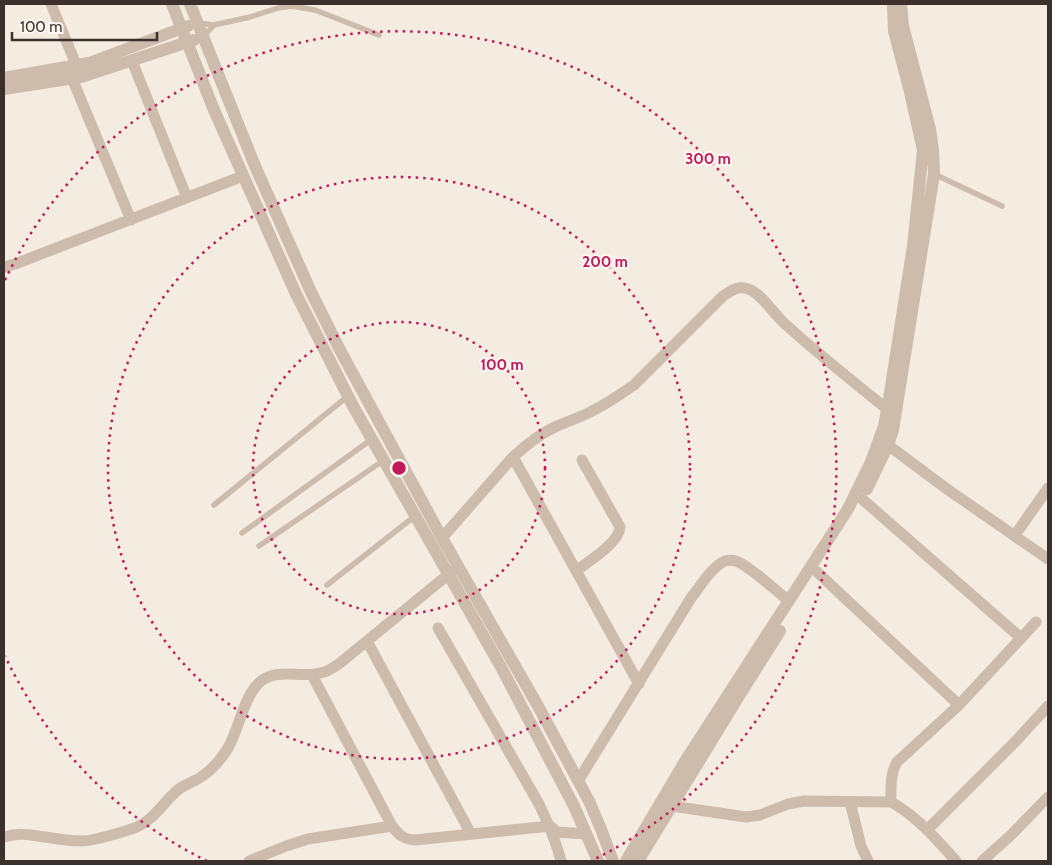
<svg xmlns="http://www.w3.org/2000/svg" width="1052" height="865" font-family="Cabin,sans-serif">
	<rect width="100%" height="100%" fill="#f4ebe1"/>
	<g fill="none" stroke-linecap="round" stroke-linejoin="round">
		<path stroke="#cdbbac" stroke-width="5.5" d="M198,23L214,25L203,37
			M214,25L250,17L278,8L291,6L315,10L379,35
			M934,174L1002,206
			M214,505L348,396
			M242,533L372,439
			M259,546L384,460
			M327,585L415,516"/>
		<path stroke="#cdbbac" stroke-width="11" d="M51,4L80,74
			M132,61L187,198
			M69,71L131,220
			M4,267L15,264L243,176
			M888,445L947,489L1048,559
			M513,457L639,684
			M862,499L1021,638
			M1015,535L1048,488
			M442,538L513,457C525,446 537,436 551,429C565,422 580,418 594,410C608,403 621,394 634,385L723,296C731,291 738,285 748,289C761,293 773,313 784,323C817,353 852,381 887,409
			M576,571C589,561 619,543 620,527L582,460
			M817,572L959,705
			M438,628L539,804C548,823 556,841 561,861
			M367,641L471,834
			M312,675L392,826C399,835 403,839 415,840L550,826L557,832L587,834
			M578,781L691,598C700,587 711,567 725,561C729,560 732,560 736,561C750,566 776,591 789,601
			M850,802L861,846L868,861
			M891,802C891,788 890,774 897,762L959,705L1036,622
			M665,804L672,806L746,817L760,815L788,804L804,801L891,802C917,816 937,840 956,861
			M927,830L1015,742L1048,706
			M4,837C21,832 28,835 45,837C57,839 70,841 82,841C93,841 127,831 137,827C155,819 164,801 179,789C184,785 190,783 196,780C209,773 220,761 228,748C239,729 244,695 261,681C278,668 301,678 320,673C328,672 334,667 340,663L455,569
			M249,861L286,846L308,839L392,826
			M982,861L1010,836L1048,797"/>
		<path stroke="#cdbbac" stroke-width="12" d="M172,4L214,110L296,294L353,406L501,667L574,806L598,861
			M190,4L255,166L311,292L340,350L442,538L538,706L589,801L601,829L613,861
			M4,78L89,63L188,26
			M4,89L81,77L194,40
			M867,489L888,445L893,430L934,174L933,150L930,129L903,26L901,4
			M626,861L684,763L848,509L871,462L884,426L889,399L913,246L923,150L909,88L894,31L893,4
			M638,861L742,691L780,631"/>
	</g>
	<g fill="none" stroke="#c2185b" stroke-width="2.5" stroke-dasharray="2.5 5">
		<circle cx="399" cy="468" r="146"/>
		<circle cx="399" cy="468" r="291"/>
		<path d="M207 861A437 437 0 0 1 5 656M5 280A437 437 0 1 1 591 861"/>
	</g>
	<circle cx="399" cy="468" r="8" fill="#c2185b" stroke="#fbf5ee" stroke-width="2.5"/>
	<g font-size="15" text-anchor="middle" font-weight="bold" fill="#c2185b" stroke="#fbf5ee" stroke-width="4.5" stroke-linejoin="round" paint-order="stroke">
		<text x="708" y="164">300 m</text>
		<text x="605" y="267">200 m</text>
		<text x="502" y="370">100 m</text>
	</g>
	<rect width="1052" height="865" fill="none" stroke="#3b302b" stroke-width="10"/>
	<path d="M12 32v8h145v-8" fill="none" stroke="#3b302b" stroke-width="2.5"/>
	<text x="20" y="32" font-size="15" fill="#3b302b" stroke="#fbf5ee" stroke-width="4" paint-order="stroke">100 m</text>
</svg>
